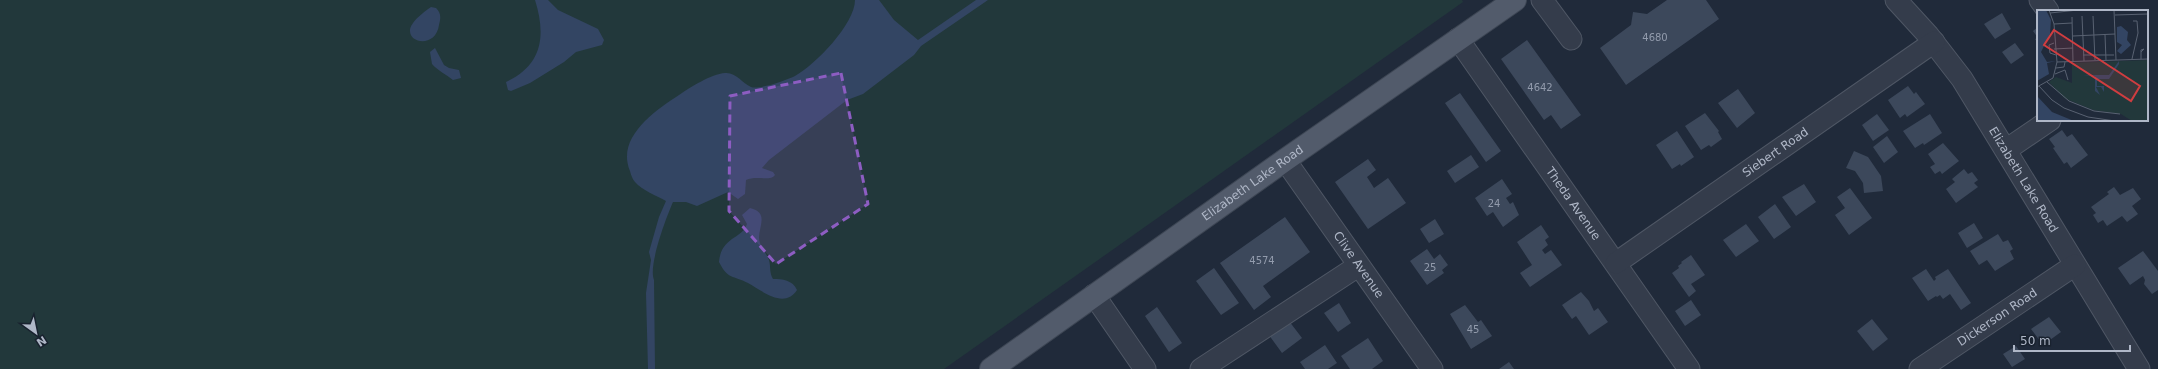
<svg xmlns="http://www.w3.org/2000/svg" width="2158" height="369" font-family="'DejaVu Sans',sans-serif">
	<rect width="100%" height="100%" fill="#202a3a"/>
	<path fill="#22383b" d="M0,0H1462L1463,2L944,369H0Z"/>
	<path fill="#334563" d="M535,0H548L558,10L598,29L604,40L602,45L576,52L564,62L530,83L511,91L508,90L506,82C543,65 546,35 535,0Z
		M855,0H879L894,20L918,40L976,0H988L921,46L914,55L863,94L847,100L769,160L762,168L773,172L775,175C770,182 757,175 746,180L745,194L738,199L728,192L697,206L686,202H673C666,218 648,266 654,280L655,369H648L646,293L651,260L649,252L659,217L666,201C657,196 642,190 635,182C633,180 631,175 630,171C616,138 654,111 679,95C691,87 711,74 725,73C736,72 742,83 751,87C759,90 787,80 795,76C815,65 855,24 855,0Z
		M431,7L436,8C441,13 441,17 439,25C436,47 410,44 410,31C410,22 424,12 431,7Z
		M435,48L444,65L449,68L459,70L461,78L453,80C446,74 438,71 432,64L430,52Z
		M750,208C772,213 755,231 760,243C762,249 767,254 769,260C771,267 769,272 773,279C782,279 793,280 797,290C784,310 761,290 748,283C733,275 728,280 719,262C721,237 742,239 747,224L742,215Z"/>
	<path fill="#3c485b" d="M1667,0H1706L1719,19L1626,85L1600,48L1631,25L1633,12L1647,14Z
		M2002,13L2011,29L1995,39L1984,24Z
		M2038,27V43L2035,39L2038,38L2033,31Z
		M1527,40L1581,115L1561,129L1551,115L1544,120L1501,59Z
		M2015,43L2024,55L2011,64L2002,52Z
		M1908,86L1914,94L1916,92L1925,104L1907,117L1905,114L1900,118L1888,100Z
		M1738,89L1755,113L1737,128L1718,103Z
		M1460,93L1501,151L1486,162L1445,103Z
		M1705,113L1719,131L1718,132L1722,139L1711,147L1709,145L1701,150L1685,126Z
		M1877,114L1889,130L1873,141L1862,125Z
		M1930,114L1942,133L1924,145L1923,143L1915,148L1903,131Z
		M2062,130L2067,137L2072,134L2088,155L2071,168L2067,162L2064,164L2053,148L2055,147L2049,139Z
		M1677,131L1694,157L1681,166L1680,164L1672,169L1656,145Z
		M1887,136L1898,152L1884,163L1873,147Z
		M1943,143L1959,161L1942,174L1940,171L1935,174L1930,167L1935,164L1928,154Z
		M1854,151L1868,157L1881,176L1883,191L1864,193L1863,183L1855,171L1846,168Z
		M1471,155L1479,167L1455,183L1447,171Z
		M1368,159L1376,170L1367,177L1374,188L1388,178L1406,203L1368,229L1335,182Z
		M1964,169L1968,174L1972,172L1978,180L1974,183L1978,187L1956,203L1946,189L1955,182L1952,179Z
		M1502,179L1512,194L1506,198L1510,204L1513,202L1519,215L1503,227L1493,212L1487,216L1475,198Z
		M1804,184L1816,202L1796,216L1782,197Z
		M2114,187L2120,195L2133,188L2141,199L2132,206L2138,214L2127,222L2122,216L2107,226L2103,220L2098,223L2093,215L2096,213L2091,207L2109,194L2107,192Z
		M1850,188L1872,218L1849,235L1835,215L1845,208L1837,197Z
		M1775,204L1791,227L1774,239L1758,217Z
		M1285,217L1310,252L1263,286L1271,297L1254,310L1220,263Z
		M1435,219L1444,234L1429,243L1420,229Z
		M1974,223L1983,238L1967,248L1958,233Z
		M1746,224L1759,241L1736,257L1723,240Z
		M1541,225L1549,237L1545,240L1548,245L1542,250L1545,254L1551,250L1562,265L1530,287L1520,273L1532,265L1517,242Z
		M1998,234L2003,242L2008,240L2013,249L2010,251L2014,259L1995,271L1987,260L1979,265L1970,251Z
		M1427,249L1434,259L1440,254L1448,265L1442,270L1444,273L1427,285L1410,261Z
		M2143,251L2158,271V290L2152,294L2144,284L2145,280L2143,276L2130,285L2118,268Z
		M1691,255L1705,275L1691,284L1696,291L1689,297L1672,273L1679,268L1678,266L1682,263L1681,262Z
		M1214,268L1239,303L1221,315L1196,281Z
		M1926,269L1934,281L1936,279L1935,277L1948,269L1971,303L1961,310L1950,294L1943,299L1940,295L1937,297L1936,296L1928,301L1912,278Z
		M1581,292L1589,301L1594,311L1598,308L1608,322L1589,335L1576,316L1572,319L1562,305Z
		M1691,300L1701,315L1685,326L1675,311Z
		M1339,303L1351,323L1338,332L1324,313Z
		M1465,305L1478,322L1481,320L1492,336L1471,349L1450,314Z
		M1157,307L1182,343L1169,352L1145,316Z
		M2049,317L2061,332L2043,345L2031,329Z
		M1872,319L1888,339L1873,351L1857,331Z
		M1289,321L1302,338L1282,353L1269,335Z
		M1368,338L1383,361L1372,369H1350L1341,356Z
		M1325,345L1337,363L1328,369H1305L1300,362Z
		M2016,346L2025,359L2012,367L2003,354Z
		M1509,362L1514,369H1499Z"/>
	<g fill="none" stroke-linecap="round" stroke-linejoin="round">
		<defs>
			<g id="minor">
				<path d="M1542,0L1571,39"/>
				<path id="s1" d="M1896,0L1928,35L1962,79L2139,369"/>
				<path d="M2040,0L2048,11"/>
				<path id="s2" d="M1458,39L1689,369"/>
				<path d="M2006,150L2050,120"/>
				<path id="s3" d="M1285,160L1432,369"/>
				<path id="s4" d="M1616,263L1934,42"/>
				<path d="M1094,295L1145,369"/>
				<path d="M1201,369L1358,266"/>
				<path id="s5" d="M1920,369L2075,265"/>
			</g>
			<g id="major">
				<path id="s6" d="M991,369L1285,160L1515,0"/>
			</g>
		</defs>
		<use href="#minor" stroke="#4f5765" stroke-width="23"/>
		<use href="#major" stroke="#3d4654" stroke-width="24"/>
		<use href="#minor" stroke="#343c4b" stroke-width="21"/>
		<use href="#major" stroke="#525b6b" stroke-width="22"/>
	</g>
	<path fill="#8d5dc2" fill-opacity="0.2" stroke="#8d5dc2" stroke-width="3" stroke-dasharray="8 5" stroke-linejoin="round" d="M841,73L868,204L776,264L729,211L730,96Z"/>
	<g text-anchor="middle" stroke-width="4" stroke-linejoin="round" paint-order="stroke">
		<g font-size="10" fill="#929bac">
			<text x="1655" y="41">4680</text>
			<text x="1540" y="91">4642</text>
			<text x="1494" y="207">24</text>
			<text x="1262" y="264">4574</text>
			<text x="1430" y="271">25</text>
			<text x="1473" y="333">45</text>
		</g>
		<g font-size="12" fill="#afb7c7" stroke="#19222f">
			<text dy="4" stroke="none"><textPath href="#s4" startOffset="194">Siebert Road</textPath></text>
			<text dy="4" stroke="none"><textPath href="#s1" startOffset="221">Elizabeth Lake Road</textPath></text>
			<text dy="4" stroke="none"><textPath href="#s6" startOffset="321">Elizabeth Lake Road</textPath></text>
			<text dy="4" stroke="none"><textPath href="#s2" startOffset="201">Theda Avenue</textPath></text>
			<text dy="4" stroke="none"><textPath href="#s3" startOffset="128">Clive Avenue</textPath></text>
			<text dy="4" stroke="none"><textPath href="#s5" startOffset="93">Dickerson Road</textPath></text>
		</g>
	</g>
	<g transform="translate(2037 10)">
		<rect width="111" height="111" fill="#202a3a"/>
		<path d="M111,50V111H95L84,104L56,100L27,88L12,72L19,67L35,73V53Z" fill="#22383b"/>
		<path d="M0,0H9L14,10L13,24L4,42L10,52L19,51L10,53L12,64L0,71ZM84,16L91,22L90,30L94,35L84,44L80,41L85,35L80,32V17ZM82,51V54L72,69H60V76H67V82L64,77H59L63,85L58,81V66L46,65L33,55L46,65H72ZM0,86L15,102L37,111H0Z" fill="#334563"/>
		<path fill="none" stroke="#596272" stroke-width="1" d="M12,0L17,14L20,52M77,0L79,50M13,3L41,0M78,5L111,4M45,6L47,51M56,6L58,50M35,7L36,52M17,14L35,13M68,25L69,50M36,26L78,24M17,33L12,35L13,43L19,45M17,39L36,38M104,42L107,39L104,40V49M46,45H77M95,49L101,23L100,11H96M19,58L27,57L28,52M18,64L28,60L31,70M10,72L32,91L57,101L83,104M2,76L15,90L27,98L51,107L78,111M0,77L16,68L20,52L111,49"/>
		<path fill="#d03d40" fill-opacity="0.15" stroke="#d03d40" stroke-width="2" d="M17,20L103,76L94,91L7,35Z"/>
		<rect width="111" height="111" fill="none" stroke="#afb7c7" stroke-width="2"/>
	</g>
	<g transform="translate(36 333) rotate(147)" stroke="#19222f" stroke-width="3" paint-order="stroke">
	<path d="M0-3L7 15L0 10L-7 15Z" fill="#afb7c7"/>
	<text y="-6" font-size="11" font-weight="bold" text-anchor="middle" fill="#afb7c7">N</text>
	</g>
	<path d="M2014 345v6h116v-6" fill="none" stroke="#afb7c7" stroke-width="2"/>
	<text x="2020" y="345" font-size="12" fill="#afb7c7" stroke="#19222f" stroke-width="3" paint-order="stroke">50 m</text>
</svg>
